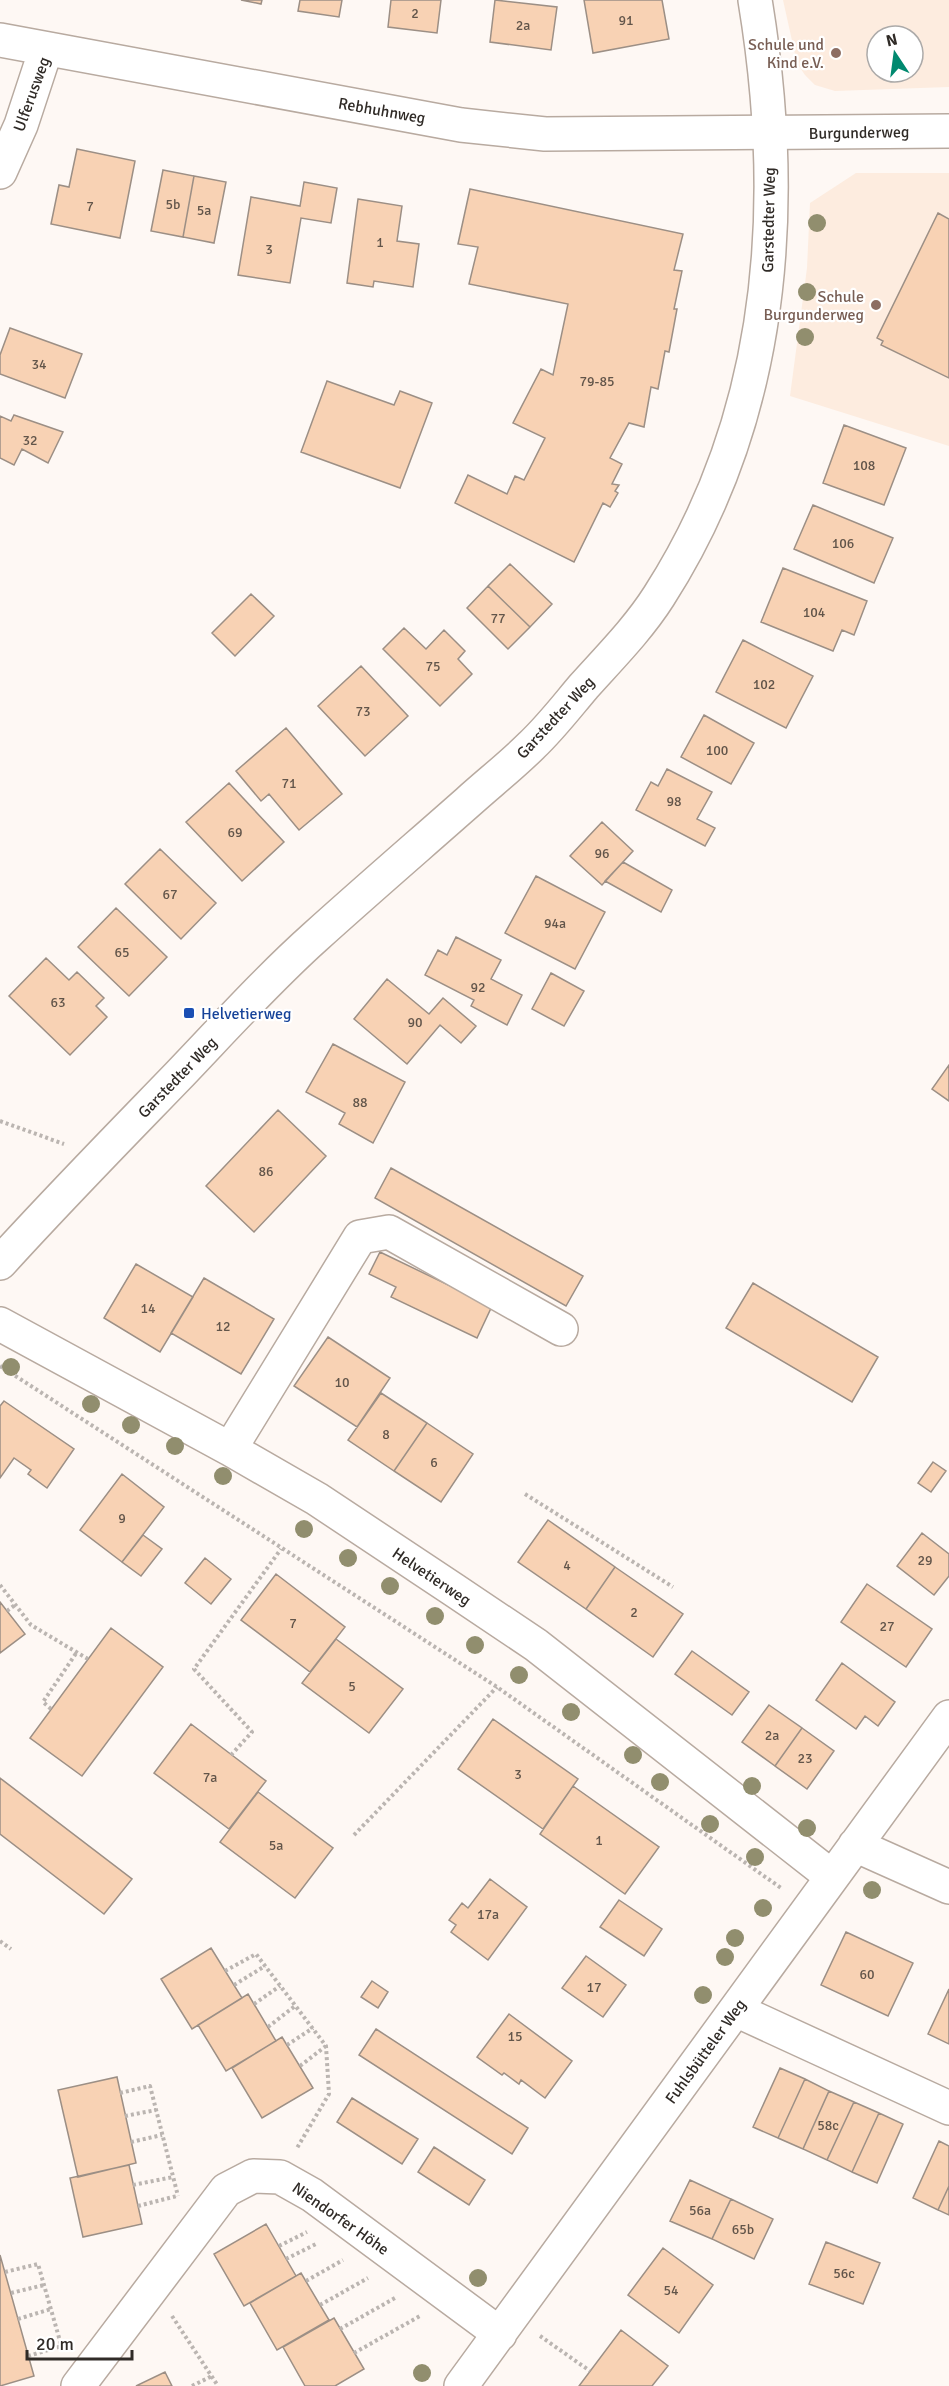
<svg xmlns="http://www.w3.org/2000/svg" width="949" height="2386" font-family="Signika,sans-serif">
	<rect width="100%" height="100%" fill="#fef8f4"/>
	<path fill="#fdecdf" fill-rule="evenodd" d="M783,0H949V87L835,91L815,85L805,75L797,63ZM877,36H913V72H877Z
		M856,173H949V446L790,396L807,268L810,203Z"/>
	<path fill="#f8d2b4" stroke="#9c8f85" stroke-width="1.5" d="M241,0H262L261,4Z
		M300,0H342L339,17L298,11Z
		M391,0H441L437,33L388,27Z
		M495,0L557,7L551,50L490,42Z
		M584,0H662L669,39L593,53Z
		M77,149L135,161L120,238L51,224L59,185L69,187Z
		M163,170L194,176L183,237L151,231Z
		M194,176L226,182L214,243L183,237Z
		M304,182L337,188L331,223L301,218L290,283L238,275L251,197L300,206Z
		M470,189L683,234L674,270L682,271L674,309H677L669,352L665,351L658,389L651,387L644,427L629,423L610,458L622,464L612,484L619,485L615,491L618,493L610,507L603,503L574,562L455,503L468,475L507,494L515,476L524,480L545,438L513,423L541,369L553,375L568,304L469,284L478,247L458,244Z
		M358,199L402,206L397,241L419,244L413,287L374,281L373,287L347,283Z
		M938,213L949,219V378L881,345L883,341L877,338Z
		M10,328L82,354L65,398L0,374V355Z
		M327,381L394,405L400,391L432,403L400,488L301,452Z
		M14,415L63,432L48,463L22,449L14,465L0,458V416L11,421Z
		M844,425L906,448L884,505L823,483Z
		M813,505L893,538L874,583L794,549Z
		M510,564L552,604L530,627L488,586Z
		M783,568L867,601L854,635L842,630L833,651L761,622Z
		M488,586L530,627L508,649L467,608Z
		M251,594L274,616L235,656L212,633Z
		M404,628L426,649L444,630L465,651L458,659L472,674L440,706L383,649Z
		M743,640L813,676L786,728L716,692Z
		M361,666L408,716L365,756L318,706Z
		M704,715L754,743L731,784L681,757Z
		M286,728L342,794L299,830L269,794L261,801L236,771Z
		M667,769L712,792L697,819L715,828L705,846L636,810L651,782L658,786Z
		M229,783L284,842L242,881L186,822Z
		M602,822L633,851L602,885L570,856Z
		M160,849L216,903L181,939L125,884Z
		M623,862L672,890L661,912L605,881Z
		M536,876L605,912L575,969L505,933Z
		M116,908L167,957L129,996L78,947Z
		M456,937L501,960L491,979L522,995L507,1025L471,1006L474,1000L425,975L438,950L447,955Z
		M46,958L69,980L77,972L104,998L96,1006L107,1017L70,1055L9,996Z
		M551,973L584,991L564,1026L532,1009Z
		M387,979L429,1014L443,998L476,1026L461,1043L440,1025L407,1064L354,1019Z
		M333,1044L405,1082L373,1143L339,1124L345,1113L306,1092Z
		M949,1065V1101L932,1089Z
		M278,1110L326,1156L254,1232L206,1186Z
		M391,1168L583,1276L566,1306L375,1198Z
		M380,1252L492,1306L477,1338L391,1297L396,1287L369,1274Z
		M136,1264L193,1297L160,1352L104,1318Z
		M204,1278L274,1319L241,1374L171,1333Z
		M753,1283L878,1357L852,1402L726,1328Z
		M328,1337L390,1378L357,1427L294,1386Z
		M381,1393L427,1423L394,1471L348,1440Z
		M4,1401L74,1449L47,1488L28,1474L31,1470L14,1458L0,1478V1406Z
		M427,1423L473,1454L441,1502L394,1471Z
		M933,1462L946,1471L931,1492L918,1483Z
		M122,1474L164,1507L122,1562L80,1530Z
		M548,1520L615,1567L586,1609L518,1562Z
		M922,1533L949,1554V1576L934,1595L897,1566Z
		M143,1535L162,1549L141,1576L122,1562Z
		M205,1558L231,1579L211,1604L185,1583Z
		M615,1567L683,1614L653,1657L586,1609Z
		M276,1574L345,1627L310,1672L241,1620Z
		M867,1584L932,1629L906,1667L841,1622Z
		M0,1602L25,1634L0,1653Z
		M111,1628L163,1667L82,1776L30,1738Z
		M336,1639L403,1689L369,1733L302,1683Z
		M692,1651L749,1692L732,1715L675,1674Z
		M842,1663L895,1702L878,1726L865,1716L856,1729L816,1700Z
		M769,1705L802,1728L775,1766L742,1742Z
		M493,1719L578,1779L543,1829L458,1769Z
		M191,1724L266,1781L229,1829L154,1773Z
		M802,1728L834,1751L807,1789L775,1766Z
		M0,1778L132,1879L104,1914L0,1834Z
		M573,1786L659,1847L625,1894L540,1834Z
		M258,1792L333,1848L295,1898L220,1842Z
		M490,1879L527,1907L488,1960L451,1932L456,1925L449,1920L462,1903L468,1908Z
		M619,1900L662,1929L644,1956L600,1927Z
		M846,1932L913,1963L888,2016L821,1985Z
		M211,1948L242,1998L192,2029L161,1979Z
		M586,1956L626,1985L603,2017L562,1988Z
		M372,1981L388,1992L378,2008L361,1997Z
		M949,1989V2044L928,2034Z
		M248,1994L276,2041L226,2071L198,2025Z
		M509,2014L572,2061L545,2098L521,2080L519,2084L504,2073L502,2075L477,2057Z
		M376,2029L528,2128L512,2154L359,2055Z
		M282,2037L313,2088L262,2118L232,2068Z
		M780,2068L805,2079L778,2138L753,2127Z
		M117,2077L136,2163L78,2177L58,2090Z
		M805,2079L829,2091L803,2149L778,2138Z
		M829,2091L854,2102L827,2160L803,2149Z
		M352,2098L418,2139L402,2164L337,2122Z
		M854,2102L879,2113L852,2172L827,2160Z
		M879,2113L903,2124L877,2183L852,2172Z
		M939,2141L949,2146V2186L938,2210L913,2198Z
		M434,2147L485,2180L469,2205L418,2172Z
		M129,2165L142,2224L83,2237L70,2178Z
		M690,2180L731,2199L712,2239L670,2221Z
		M949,2186V2215L938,2210Z
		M731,2199L773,2219L754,2259L712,2239Z
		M266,2224L296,2276L244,2306L214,2254Z
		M826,2242L880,2263L863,2304L809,2284Z
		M663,2248L713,2285L679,2333L628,2295Z
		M0,2255L34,2376L0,2386Z
		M301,2273L329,2320L277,2350L250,2303Z
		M334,2318L364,2369L335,2386H305L283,2347Z
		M621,2330L668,2366L652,2386H579Z
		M165,2372L172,2386H136Z"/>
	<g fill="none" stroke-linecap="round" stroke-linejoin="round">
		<defs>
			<path id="minor" d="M0,40L461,125L545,134L949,131
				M0,172L21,125L46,49
				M0,1324L230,1449L317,1499L454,1590L536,1645L831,1876
				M230,1449L360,1237L389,1232L561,1329
				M855,1845L949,1887
				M736,2010L949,2108
				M78,2386L226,2190L253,2176L280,2177L312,2195L500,2334
				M461,2386L949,1717"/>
			<path id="major" d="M0,1263C58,1199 118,1138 178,1076C223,1029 267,980 315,937C366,891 417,847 468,802C489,783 512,765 532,745C551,727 567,706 584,686C610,657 638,629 659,596C774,417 789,206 755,0"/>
		</defs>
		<use href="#minor" stroke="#b8aaa0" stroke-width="36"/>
		<use href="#major" stroke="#b8aaa0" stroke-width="36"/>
		<path stroke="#bbb5b1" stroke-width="4" stroke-dasharray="3 3" stroke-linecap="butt" d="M0,1121L64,1144
			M0,1366L497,1687L781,1888
			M525,1494L673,1587
			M0,1585L31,1625L88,1659
			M7,1611L15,1605
			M51,1709L43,1702L77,1652
			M231,1755L252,1732L194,1669L281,1549
			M354,1835L497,1687
			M0,1941L11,1949
			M225,1971L256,1954L326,2046L329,2094L297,2148
			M234,1985L265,1966
			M254,2004L280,1986
			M268,2027L295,2006
			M287,2045L313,2028
			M300,2066L326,2046
			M120,2093L150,2086L178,2196
			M125,2116L156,2110
			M131,2142L162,2135
			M133,2185L173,2177
			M138,2206L177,2196
			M279,2246L307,2232
			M286,2259L318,2243
			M5,2272L38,2264L62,2348
			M306,2281L343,2260
			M11,2293L44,2285
			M320,2305L368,2278
			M172,2316L218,2386
			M18,2319L51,2309
			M340,2329L395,2298
			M540,2336L590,2371
			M354,2353L420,2316
			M28,2356L62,2346
			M192,2386L212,2376"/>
		<use href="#minor" stroke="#fff" stroke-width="33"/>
		<use href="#major" stroke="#fff" stroke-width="33"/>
	</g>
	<g fill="#918e6e">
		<circle cx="817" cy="223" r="9"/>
		<circle cx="807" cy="292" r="9"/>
		<circle cx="805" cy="337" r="9"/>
		<circle cx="11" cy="1367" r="9"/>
		<circle cx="91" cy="1404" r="9"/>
		<circle cx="131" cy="1425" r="9"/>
		<circle cx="175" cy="1446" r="9"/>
		<circle cx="223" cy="1476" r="9"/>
		<circle cx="304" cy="1529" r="9"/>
		<circle cx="348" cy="1558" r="9"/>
		<circle cx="390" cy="1586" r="9"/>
		<circle cx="435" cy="1616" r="9"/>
		<circle cx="475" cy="1645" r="9"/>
		<circle cx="519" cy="1675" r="9"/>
		<circle cx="571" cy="1712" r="9"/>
		<circle cx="633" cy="1755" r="9"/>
		<circle cx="660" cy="1782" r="9"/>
		<circle cx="752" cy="1786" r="9"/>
		<circle cx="710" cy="1824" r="9"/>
		<circle cx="807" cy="1828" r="9"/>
		<circle cx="755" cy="1857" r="9"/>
		<circle cx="872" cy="1890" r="9"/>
		<circle cx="763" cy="1908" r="9"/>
		<circle cx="735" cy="1938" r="9"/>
		<circle cx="725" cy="1957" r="9"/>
		<circle cx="703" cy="1995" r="9"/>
		<circle cx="478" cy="2278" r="9"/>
		<circle cx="422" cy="2373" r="9"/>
	</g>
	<g fill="#8d6e63" stroke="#fff" stroke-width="2">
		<circle cx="836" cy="53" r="6"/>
		<circle cx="876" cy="305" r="6"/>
	</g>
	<rect fill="#1a4fb4" stroke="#fff" stroke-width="2" x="183" y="1007" width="12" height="12" rx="3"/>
	<g text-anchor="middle" stroke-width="4.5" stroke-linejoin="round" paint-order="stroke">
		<g font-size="14" fill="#62554a">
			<text x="415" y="18">2</text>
			<text x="626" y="25">91</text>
			<text x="523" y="30">2a</text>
			<text x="173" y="209">5b</text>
			<text x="90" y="211">7</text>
			<text x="204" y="215">5a</text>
			<text x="380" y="247">1</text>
			<text x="269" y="254">3</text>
			<text x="39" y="369">34</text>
			<text x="597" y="386">79-85</text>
			<text x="30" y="445">32</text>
			<text x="864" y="470">108</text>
			<text x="843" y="548">106</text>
			<text x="814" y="617">104</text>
			<text x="498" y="623">77</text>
			<text x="433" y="671">75</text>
			<text x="764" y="689">102</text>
			<text x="363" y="716">73</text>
			<text x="717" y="755">100</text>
			<text x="289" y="788">71</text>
			<text x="674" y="806">98</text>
			<text x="235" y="837">69</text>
			<text x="602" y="858">96</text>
			<text x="170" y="899">67</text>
			<text x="555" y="928">94a</text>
			<text x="122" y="957">65</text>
			<text x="478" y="992">92</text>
			<text x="58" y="1007">63</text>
			<text x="415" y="1027">90</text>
			<text x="360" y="1107">88</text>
			<text x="266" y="1176">86</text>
			<text x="148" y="1313">14</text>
			<text x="223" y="1331">12</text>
			<text x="342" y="1387">10</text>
			<text x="386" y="1439">8</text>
			<text x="434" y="1467">6</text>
			<text x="122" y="1523">9</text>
			<text x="925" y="1565">29</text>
			<text x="567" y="1570">4</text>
			<text x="634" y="1617">2</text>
			<text x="293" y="1628">7</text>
			<text x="887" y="1631">27</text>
			<text x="352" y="1691">5</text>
			<text x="772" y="1740">2a</text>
			<text x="805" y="1763">23</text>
			<text x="518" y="1779">3</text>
			<text x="210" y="1782">7a</text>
			<text x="599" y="1845">1</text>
			<text x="276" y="1850">5a</text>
			<text x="488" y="1919">17a</text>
			<text x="867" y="1979">60</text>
			<text x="594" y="1992">17</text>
			<text x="515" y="2041">15</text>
			<text x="828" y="2130">58c</text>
			<text x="700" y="2215">56a</text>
			<text x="743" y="2234">65b</text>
			<text x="844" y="2278">56c</text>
			<text x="671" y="2295">54</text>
		</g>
		<g font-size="16" fill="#785e54" stroke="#fff" text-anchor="end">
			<text x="824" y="50">Schule und<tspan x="824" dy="18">Kind e.V.</tspan></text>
			<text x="864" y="302">Schule<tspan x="864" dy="18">Burgunderweg</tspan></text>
		</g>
		<g font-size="16" fill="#302b27" stroke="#fff">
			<text transform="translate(31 94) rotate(-70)" y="6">Ulferusweg</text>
			<text transform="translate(382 110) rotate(10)" y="6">Rebhuhnweg</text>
			<text transform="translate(859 132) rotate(-1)" y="6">Burgunderweg</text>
			<text transform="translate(768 220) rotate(-89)" y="6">Garstedter Weg</text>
			<text transform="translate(555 717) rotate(-47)" y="6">Garstedter Weg</text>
			<text transform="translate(177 1077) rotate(-46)" y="6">Garstedter Weg</text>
			<text transform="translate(432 1576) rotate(34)" y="6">Helvetierweg</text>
			<text transform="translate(705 2051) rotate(-54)" y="6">Fuhlsbütteler Weg</text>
			<text transform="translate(341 2218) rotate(35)" y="6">Niendorfer Höhe</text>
		</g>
		<g font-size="16" fill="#164399" stroke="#fff" text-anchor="start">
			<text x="201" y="1019">Helvetierweg</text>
		</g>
	</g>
	<g transform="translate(895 54) rotate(347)"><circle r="28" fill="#ffffff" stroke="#acaaa9" stroke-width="1.5"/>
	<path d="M0-4.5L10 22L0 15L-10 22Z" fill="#00896f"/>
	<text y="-9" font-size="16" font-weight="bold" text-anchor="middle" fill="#302b27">N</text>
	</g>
	<path d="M27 2350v9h105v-9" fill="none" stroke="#302b27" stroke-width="3"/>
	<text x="36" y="2350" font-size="18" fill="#302b27" stroke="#ffffff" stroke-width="4.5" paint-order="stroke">20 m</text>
</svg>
